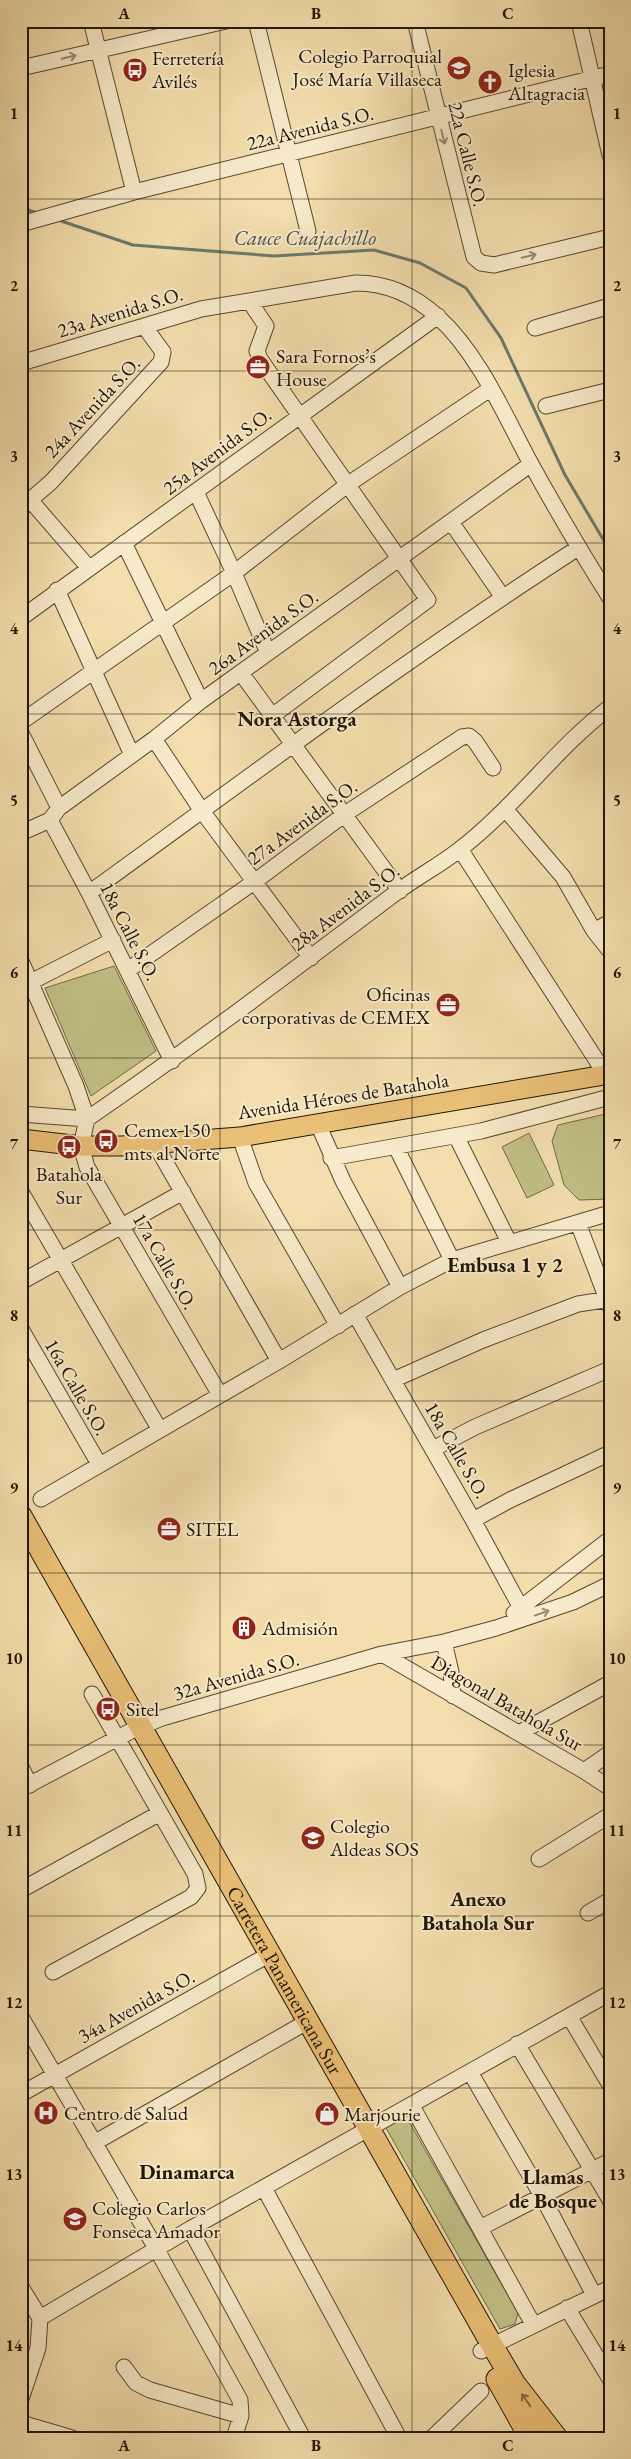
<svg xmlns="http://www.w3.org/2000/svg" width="631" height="2459" font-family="'EB Garamond',serif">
	<rect width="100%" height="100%" fill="#f4dead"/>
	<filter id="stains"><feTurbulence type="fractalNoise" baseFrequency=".004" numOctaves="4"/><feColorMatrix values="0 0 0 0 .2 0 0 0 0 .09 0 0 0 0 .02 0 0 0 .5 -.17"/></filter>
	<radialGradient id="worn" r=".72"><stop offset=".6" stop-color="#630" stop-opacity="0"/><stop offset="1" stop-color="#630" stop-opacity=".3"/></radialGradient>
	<path fill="#c1c086" stroke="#716b48" d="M114,966L156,1051L91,1096L45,988Z
		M610,1113V1199L579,1200L564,1185L552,1141L558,1125Z
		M529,1133L554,1185L527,1198L502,1147Z
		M399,2120H407L411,2125L518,2313L515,2324L500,2329L386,2128Z"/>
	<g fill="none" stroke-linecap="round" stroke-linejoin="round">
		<path stroke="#6b7a6c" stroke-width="3" d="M21,208L38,213
			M58,220L133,245L274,256L374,250L420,263L466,288L501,338L565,475L610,551"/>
		<defs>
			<path id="minor" d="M91,21L134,192
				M256,21L308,231
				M415,21L474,257L481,263L494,265L610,237
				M579,21L610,155
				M21,68L226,21
				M21,224L134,192L610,74
				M250,302L266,326L257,351L260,359L428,600L272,716
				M535,328L610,306
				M21,363L201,309L356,283C388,283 414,295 438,317C479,354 505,416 531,464C556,509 582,554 610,598
				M546,406L610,390
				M196,492L234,573L268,653
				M31,501L89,568
				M21,508L51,482L161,362L163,352L144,326
				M451,522L502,596
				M124,543L201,701
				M57,590L132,755
				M21,618L438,316
				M241,673L400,891
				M21,722L234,573L347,485L490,389
				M21,733L59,808
				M154,739L202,811L311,958
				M506,810L563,877L594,931L610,951
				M50,820L89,893L172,1061
				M21,833L50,820L59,808L154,739L201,701L531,464
				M460,849L606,1075
				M89,893C251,776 410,656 578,548
				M594,931L610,922
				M21,961L76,1086L87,1119L81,1146L87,1167L220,1395
				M128,970L254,882L345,814L462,737L469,736L475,741L493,768
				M23,986L113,940
				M21,1114L87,1119
				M87,1119C192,1047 295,969 397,892C417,877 440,865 459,850C515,807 555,749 610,707
				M318,1124L343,1181L400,1287
				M456,1136L509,1242
				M240,1137L256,1183L338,1326
				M155,1144L279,1361
				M396,1147L452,1260
				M331,1158L481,1131L610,1097
				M21,1192L160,1430
				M578,1223L610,1307
				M21,1282L183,1192
				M355,1314L473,1520L521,1608
				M21,1329L99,1464
				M393,1380L483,1340L578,1304L610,1299
				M433,1449L475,1427L610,1369
				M41,1499L279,1361L400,1287L452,1260L610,1213
				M473,1520L510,1500L610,1453
				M514,1613L610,1539
				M444,1642L451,1672L453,1696
				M382,1654L584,1771L610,1788
				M519,1733L610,1683
				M21,1767L30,1785
				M584,1771L610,1753
				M21,1789L131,1731L162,1718L382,1654L444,1642L496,1628L573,1602L610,1584
				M539,1859L610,1815
				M21,1890L160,1813
				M588,1913L610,1900
				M53,1972L191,1897L198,1888L195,1874L92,1694
				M569,2016L610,2085
				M21,2017L157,2250L240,2400L241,2416L234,2438
				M517,2044L610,2200
				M470,2072L542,2196L594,2295
				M21,2094L270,1954
				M412,2106L533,2324
				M94,2143L298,2027
				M264,2188L399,2438
				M480,2228L610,2161
				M190,2229L303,2438
				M21,2287L40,2318
				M567,2308L610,2379
				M481,2351L610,2288
				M124,2367L136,2383L150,2390L241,2416
				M21,2399L38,2348L40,2318L190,2229L610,1993
				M21,2423L72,2438
				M432,2438L481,2391"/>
			<path id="major" d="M21,1139L81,1146H122L240,1137L610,1074"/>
			<g id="highway">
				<path id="s1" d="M21,1516L492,2345L515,2384L557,2438"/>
				<path d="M497,2379L530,2438"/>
			</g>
		</defs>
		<use href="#minor" stroke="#564832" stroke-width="17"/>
		<use href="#major" stroke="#211609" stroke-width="21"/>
		<use href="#highway" stroke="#211609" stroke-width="23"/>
		<use href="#minor" stroke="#f8eaca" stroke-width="15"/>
		<use href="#major" stroke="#eabf76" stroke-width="19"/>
		<use href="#highway" stroke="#eabf76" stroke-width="21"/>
	</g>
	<defs><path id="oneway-shaft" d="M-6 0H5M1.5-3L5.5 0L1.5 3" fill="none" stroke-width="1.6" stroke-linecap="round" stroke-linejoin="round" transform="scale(1.25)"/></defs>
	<g stroke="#978b73">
		<use href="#oneway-shaft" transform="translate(69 57) rotate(-13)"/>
		<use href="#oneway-shaft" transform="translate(443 137) rotate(76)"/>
		<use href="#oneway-shaft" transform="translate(529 256) rotate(-13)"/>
		<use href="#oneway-shaft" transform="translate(542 1613) rotate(-19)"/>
	</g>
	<use stroke="#866a40" href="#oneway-shaft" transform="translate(526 2400) rotate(-125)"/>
	<path fill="none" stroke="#211609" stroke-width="1" stroke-opacity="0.55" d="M220,21V2438M412,21V2438M21,199H610M21,371H610M21,543H610M21,714H610M21,886H610M21,1058H610M21,1230H610M21,1401H610M21,1573H610M21,1745H610M21,1916H610M21,2088H610M21,2260H610"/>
	<defs>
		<symbol id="school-disc" viewBox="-11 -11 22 22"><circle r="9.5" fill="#8f2418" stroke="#f8eaca"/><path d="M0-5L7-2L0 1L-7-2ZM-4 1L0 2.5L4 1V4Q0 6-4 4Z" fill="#fff"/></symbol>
		<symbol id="bus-disc" viewBox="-11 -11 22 22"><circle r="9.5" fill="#8f2418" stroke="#f8eaca"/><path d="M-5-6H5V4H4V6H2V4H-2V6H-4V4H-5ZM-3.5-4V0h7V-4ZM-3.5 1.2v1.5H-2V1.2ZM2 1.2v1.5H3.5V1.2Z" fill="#fff"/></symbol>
		<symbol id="church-disc" viewBox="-11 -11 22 22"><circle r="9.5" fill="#8f2418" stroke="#f8eaca"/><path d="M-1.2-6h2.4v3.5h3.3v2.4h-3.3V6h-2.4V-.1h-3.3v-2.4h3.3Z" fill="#fff"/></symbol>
		<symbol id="office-disc" viewBox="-11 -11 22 22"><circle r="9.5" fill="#8f2418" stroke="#f8eaca"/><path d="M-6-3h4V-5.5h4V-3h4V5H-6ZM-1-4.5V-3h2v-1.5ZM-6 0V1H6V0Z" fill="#fff"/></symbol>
		<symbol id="building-disc" viewBox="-11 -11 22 22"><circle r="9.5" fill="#8f2418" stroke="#f8eaca"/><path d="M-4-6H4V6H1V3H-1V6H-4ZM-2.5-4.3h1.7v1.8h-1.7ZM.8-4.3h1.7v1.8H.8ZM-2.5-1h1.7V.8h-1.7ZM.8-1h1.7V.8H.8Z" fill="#fff"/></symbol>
		<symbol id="hospital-disc" viewBox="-11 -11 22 22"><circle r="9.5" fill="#8f2418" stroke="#f8eaca"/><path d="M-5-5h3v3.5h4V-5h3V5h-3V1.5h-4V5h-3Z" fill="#fff"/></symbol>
		<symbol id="shop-disc" viewBox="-11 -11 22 22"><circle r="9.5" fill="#8f2418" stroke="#f8eaca"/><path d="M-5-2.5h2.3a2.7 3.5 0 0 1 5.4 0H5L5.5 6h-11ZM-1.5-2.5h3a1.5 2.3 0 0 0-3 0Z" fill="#fff"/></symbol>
	</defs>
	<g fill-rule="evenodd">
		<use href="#school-disc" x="445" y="54" width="28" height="28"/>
		<use href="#bus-disc" x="121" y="56" width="28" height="28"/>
		<use href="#church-disc" x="476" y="68" width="28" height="28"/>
		<use href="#office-disc" x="244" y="353" width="28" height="28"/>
		<use href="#office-disc" x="434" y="991" width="28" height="28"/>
		<use href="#bus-disc" x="92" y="1127" width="28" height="28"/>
		<use href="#bus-disc" x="55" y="1133" width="28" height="28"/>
		<use href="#office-disc" x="155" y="1515" width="28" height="28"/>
		<use href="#building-disc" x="230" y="1614" width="28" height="28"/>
		<use href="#bus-disc" x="94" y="1695" width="28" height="28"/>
		<use href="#school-disc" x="299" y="1824" width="28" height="28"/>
		<use href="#hospital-disc" x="32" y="2099" width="28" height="28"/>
		<use href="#shop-disc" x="313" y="2100" width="28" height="28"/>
		<use href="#school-disc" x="61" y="2205" width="28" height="28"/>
	</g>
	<g text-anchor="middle" stroke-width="4" stroke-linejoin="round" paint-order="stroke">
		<g font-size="20" fill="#211609" stroke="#f8eaca" text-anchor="start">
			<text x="442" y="63" text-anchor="end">Colegio Parroquial<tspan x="442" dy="23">José María Villaseca</tspan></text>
			<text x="152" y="65">Ferretería<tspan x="152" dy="23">Avilés</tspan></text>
			<text x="508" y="77">Iglesia<tspan x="508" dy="23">Altagracia</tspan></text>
			<text x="276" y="363">Sara Fornos’s<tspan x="276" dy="23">House</tspan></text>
			<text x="430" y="1001" text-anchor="end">Oficinas<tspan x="430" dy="23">corporativas de CEMEX</tspan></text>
			<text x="124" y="1137">Cemex 150<tspan x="124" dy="23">mts al Norte</tspan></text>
			<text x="69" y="1181" text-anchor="middle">Batahola<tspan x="69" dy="23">Sur</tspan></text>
			<text x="186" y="1536">SITEL</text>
			<text x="262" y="1635">Admisión</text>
			<text x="126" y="1716">Sitel</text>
			<text x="330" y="1833">Colegio<tspan x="330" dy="23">Aldeas SOS</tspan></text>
			<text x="64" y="2120">Centro de Salud</text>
			<text x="344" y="2121">Marjourie</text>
			<text x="92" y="2215">Colegio Carlos<tspan x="92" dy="23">Fonseca Amador</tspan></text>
		</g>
		<g font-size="20" fill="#211609" stroke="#f8eaca">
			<text transform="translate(310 128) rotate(-14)" y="7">22a Avenida S.O.</text>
			<text transform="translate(468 154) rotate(76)" y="7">22a Calle S.O.</text>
			<text transform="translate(120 312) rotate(-17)" y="7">23a Avenida S.O.</text>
			<text transform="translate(92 407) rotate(-47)" y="7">24a Avenida S.O.</text>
			<text transform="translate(217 451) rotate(-37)" y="7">25a Avenida S.O.</text>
			<text transform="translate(263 632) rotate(-36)" y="7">26a Avenida S.O.</text>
			<text transform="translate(302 822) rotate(-36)" y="7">27a Avenida S.O.</text>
			<text transform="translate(345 907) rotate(-37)" y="7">28a Avenida S.O.</text>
			<text transform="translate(130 931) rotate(63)" y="7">18a Calle S.O.</text>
			<text transform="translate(343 1096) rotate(-9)" y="7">Avenida Héroes de Batahola</text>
			<text transform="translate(165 1261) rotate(60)" y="7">17a Calle S.O.</text>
			<text transform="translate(77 1387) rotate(60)" y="7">16a Calle S.O.</text>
			<text transform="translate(457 1450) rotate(60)" y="7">18a Calle S.O.</text>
			<text transform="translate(236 1676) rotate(-16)" y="7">32a Avenida S.O.</text>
			<text transform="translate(507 1703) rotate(30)" y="7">Diagonal Batahola Sur</text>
			<text dy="7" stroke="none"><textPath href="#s1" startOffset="534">Carretera Panamericana Sur</textPath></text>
			<text transform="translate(136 2006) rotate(-29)" y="7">34a Avenida S.O.</text>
		</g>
		<g font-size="21" font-style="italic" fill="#4c5043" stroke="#f8eaca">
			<text x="305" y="245">Cauce Cuajachillo</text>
		</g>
		<g font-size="21" font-weight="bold" fill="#211609" stroke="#f8eaca">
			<text x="297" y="726">Nora Astorga</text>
			<text x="505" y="1272">Embusa 1 y 2</text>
			<text x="478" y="1906">Anexo<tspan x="478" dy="24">Batahola Sur</tspan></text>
			<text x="187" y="2179">Dinamarca</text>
			<text x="553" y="2184">Llamas<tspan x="553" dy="24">de Bosque</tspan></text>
		</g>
	</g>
	<rect width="631" height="2459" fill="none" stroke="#f4dead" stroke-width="55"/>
	<rect x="28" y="28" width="576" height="2404" fill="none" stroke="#211609" stroke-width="2"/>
	<g font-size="16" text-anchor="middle" font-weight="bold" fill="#211609">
		<text x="124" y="19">A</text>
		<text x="316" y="19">B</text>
		<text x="508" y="19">C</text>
		<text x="14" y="119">1</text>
		<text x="617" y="119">1</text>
		<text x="14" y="291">2</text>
		<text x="617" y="291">2</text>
		<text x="14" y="462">3</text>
		<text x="617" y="462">3</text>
		<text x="14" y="634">4</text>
		<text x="617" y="634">4</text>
		<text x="14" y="806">5</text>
		<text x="617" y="806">5</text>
		<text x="14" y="978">6</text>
		<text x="617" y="978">6</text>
		<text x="14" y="1149">7</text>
		<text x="617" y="1149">7</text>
		<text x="14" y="1321">8</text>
		<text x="617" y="1321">8</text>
		<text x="14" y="1493">9</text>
		<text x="617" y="1493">9</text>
		<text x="14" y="1664">10</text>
		<text x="617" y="1664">10</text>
		<text x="14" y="1836">11</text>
		<text x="617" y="1836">11</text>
		<text x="14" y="2008">12</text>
		<text x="617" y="2008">12</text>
		<text x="14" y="2180">13</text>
		<text x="617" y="2180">13</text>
		<text x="14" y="2351">14</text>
		<text x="617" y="2351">14</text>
		<text x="124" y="2451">A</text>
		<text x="316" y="2451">B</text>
		<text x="508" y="2451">C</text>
	</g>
	<rect width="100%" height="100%" filter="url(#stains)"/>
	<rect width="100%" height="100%" fill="url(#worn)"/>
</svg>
